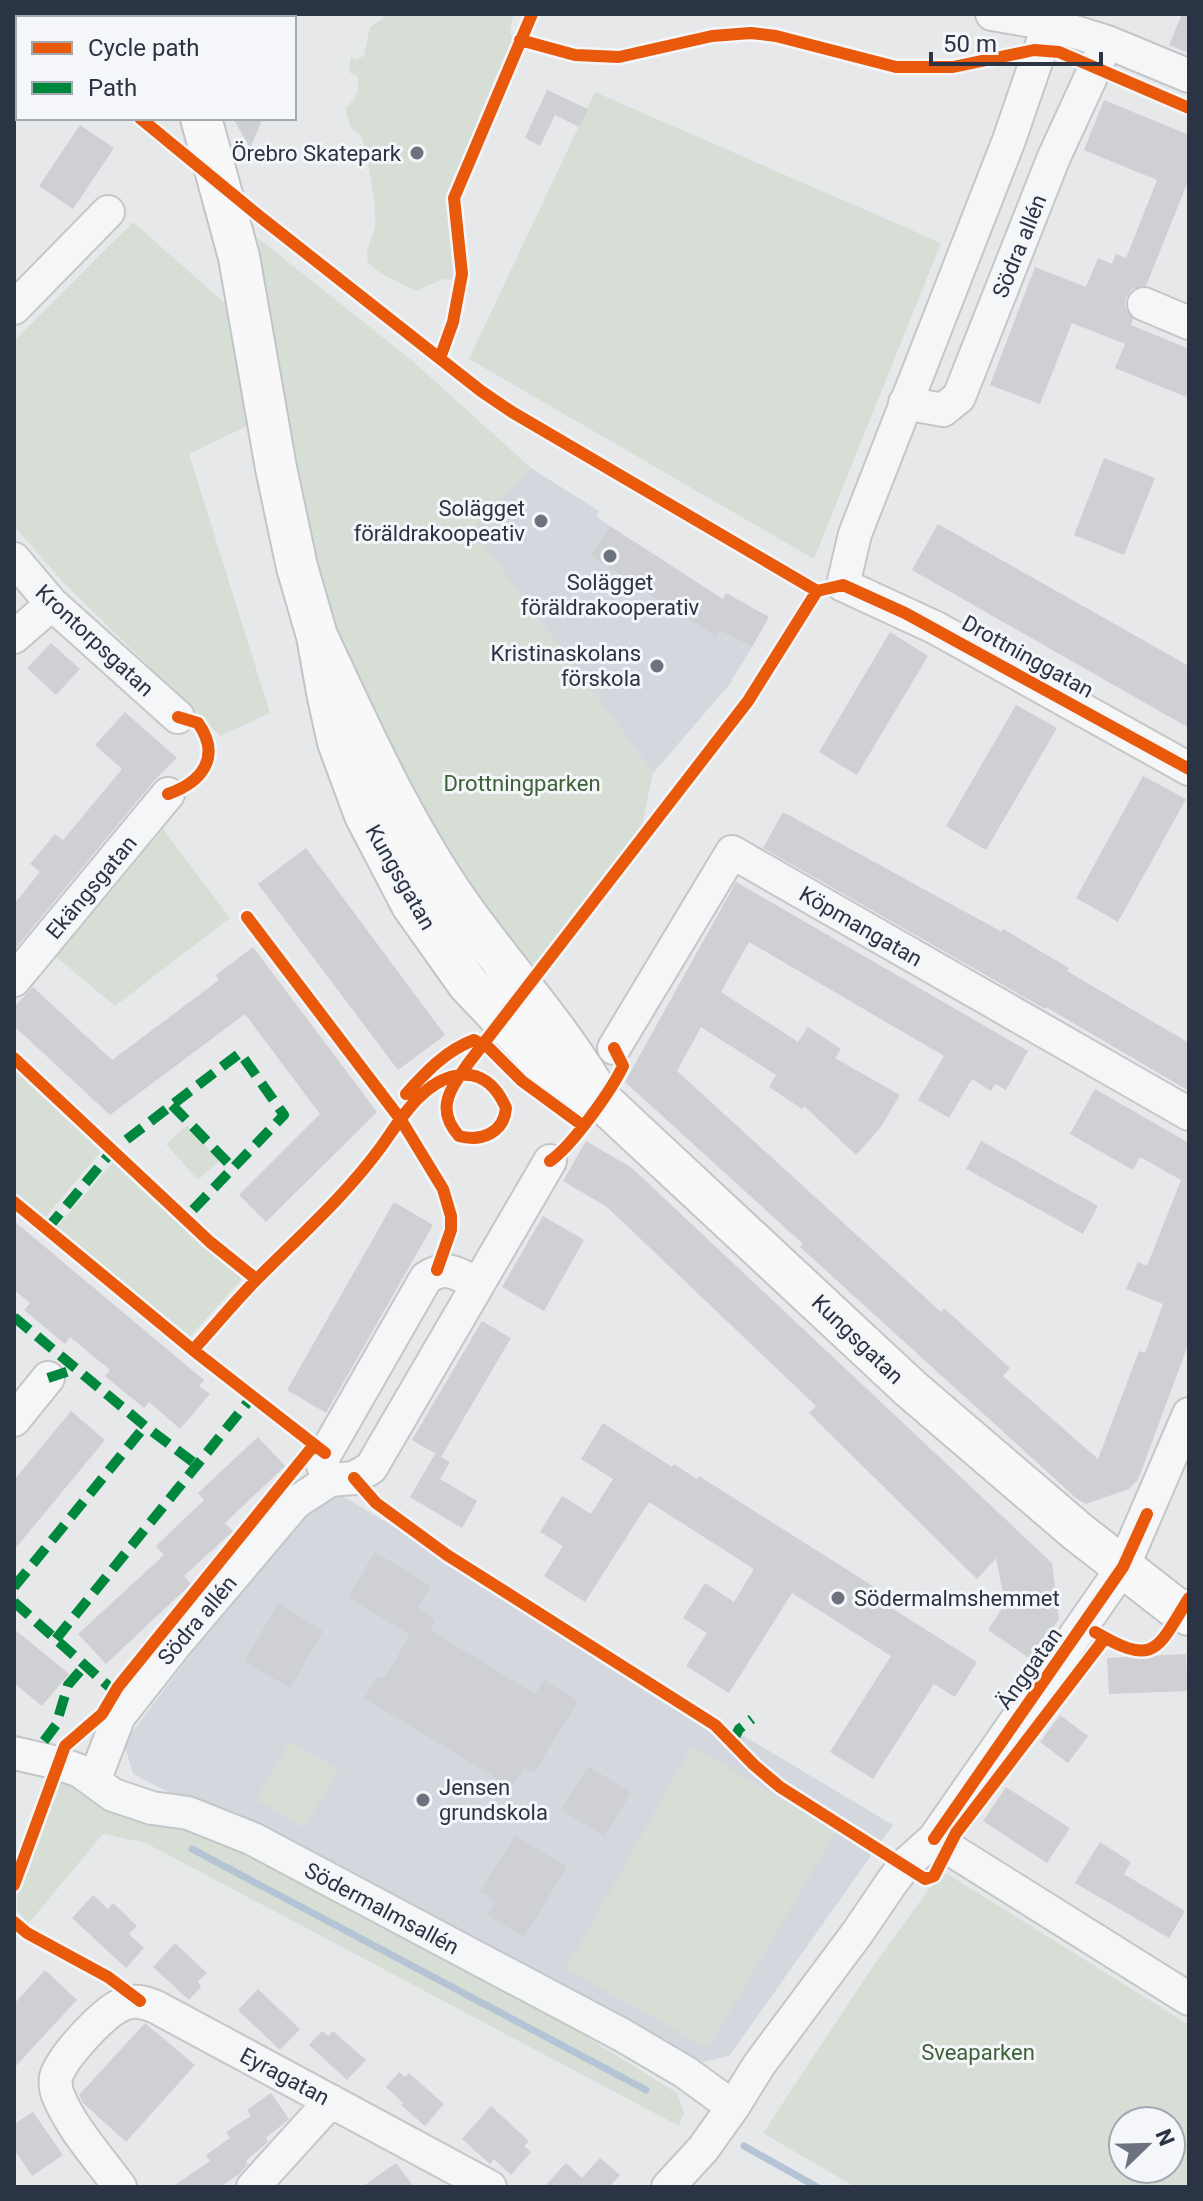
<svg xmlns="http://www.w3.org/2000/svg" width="1203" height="2201" font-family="Roboto,sans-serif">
	<rect width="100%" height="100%" fill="#e6e8ea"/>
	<path fill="#d4d7dd" d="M531,468L599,511L596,516L610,526L590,556L716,637L720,631L752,647L729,685L653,773L471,528Z
		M329,1488L893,1825L729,2056L703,2062L133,1774L124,1743L306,1502Z"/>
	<path fill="#d6ded6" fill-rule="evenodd" d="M384,14H513L510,34L517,39L452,192C451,223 458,251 458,281L443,279L416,291C406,285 374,272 369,263C363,252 373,238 375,227C377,206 368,156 361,135L351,128L345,108C357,98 359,92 358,77L349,72L351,57L356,59L364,56L370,27L383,19Z
		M595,92L941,243L814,559L469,359Z
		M133,222L228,306L247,426L189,454L270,713L220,736L64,583L14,526V341Z
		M258,238L410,359L531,468L472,529L653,773L642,825L532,967L430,847L354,688L306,532L282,400Z
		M163,829L230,918L115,1006L56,957Z
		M14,1068L102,1150L45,1218L14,1191Z
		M187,1125L219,1161L198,1180L166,1144Z
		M115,1160L242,1279L186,1341L56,1228Z
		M290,1741L339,1770L304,1828L256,1799Z
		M692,1746L836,1832L708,2048L566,1969Z
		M61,1776L211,1837L304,1884L556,2018L677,2093L684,2113L679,2126L146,1843L103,1834L28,1924L17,1909L18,1894Z
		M946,1873L1189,2025V2187H855L763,2133L872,1968L929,1889ZM1123,2121H1171V2169H1123Z"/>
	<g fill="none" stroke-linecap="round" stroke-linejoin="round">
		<path stroke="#b4c4d5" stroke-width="7" d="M192,1849L646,2090
			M744,2146L817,2187"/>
	</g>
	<path fill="#ced0d3" d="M1182,14H1189V53L1169,45Z
		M547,90L588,109L579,127L555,115L540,146L525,138Z
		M1104,100L1189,135V179L1146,286L1132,289L1126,297L1125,306L1133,319L1131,325L1189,349V398L1115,368L1125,344L1072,323L1040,404L990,385L1035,267L1086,287L1098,258L1112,264L1116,254L1126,258L1157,180L1084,150Z
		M233,118H263L250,148Z
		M80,125L114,148L73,209L39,186Z
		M1104,458L1155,478L1124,555L1074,535Z
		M938,524L1189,666V728L912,570Z
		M610,526L723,599L726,593L769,617L752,647L720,631L716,637L590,556Z
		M890,632L928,656L857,775L819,752Z
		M51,643L80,669L56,695L27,668Z
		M1016,705L1057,728L986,850L946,826Z
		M125,712L177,758L153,782L14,950V904L40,872L30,864L55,834L63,840L122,769L95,745Z
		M1143,776L1186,799L1118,922L1076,898Z
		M783,812L1002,932L1003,929L1069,968L1067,971L1189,1043V1091L1046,1007L1045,1009L763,848Z
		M306,848L445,1035L398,1070L258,884Z
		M736,882L1028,1051L1006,1090L995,1084L991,1091L972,1079L949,1118L918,1100L944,1056L749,942L721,992L798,1042L808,1027L841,1049L835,1058L900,1095L881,1127L856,1155L804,1106L802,1109L769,1087L776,1075L701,1027L677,1071L941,1312L944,1308L1010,1368L1003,1376L1098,1459L1139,1351L1145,1353L1163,1304L1126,1289L1138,1262L1147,1266L1181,1180L1140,1157L1133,1170L1070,1134L1095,1089L1189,1143V1342L1138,1480L1129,1489L1086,1504L1076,1498L800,1247L803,1244L625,1082Z
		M253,947L377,1112L266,1222L239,1195L320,1114L245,1014L110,1115L14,1026V1007L33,987L112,1060L219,980L216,975Z
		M586,1141L632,1168L1052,1563L1059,1619L1032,1660L988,1630L1005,1604L996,1558L977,1579L809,1413L816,1406L607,1207L563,1181Z
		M981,1141L1098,1206L1083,1234L966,1169Z
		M394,1202L433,1225L326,1413L287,1390Z
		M543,1216L584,1240L544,1311L502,1287Z
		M14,1221L204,1380L199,1386L210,1394L180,1429L149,1402L144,1408L105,1376L110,1370L70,1337L65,1344L24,1310L30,1303L14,1290Z
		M482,1321L511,1338L441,1457L412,1440Z
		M71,1411L105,1440L14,1550V1480Z
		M603,1423L672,1467L674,1464L697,1479L699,1476L876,1588L871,1595L977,1662L955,1697L934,1684L873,1779L830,1752L891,1656L792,1593L729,1693L686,1666L707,1633L683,1618L705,1583L734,1602L754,1569L649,1502L585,1602L544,1576L563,1546L540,1532L562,1496L591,1514L613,1479L581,1459Z
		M258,1437L285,1466L225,1523L233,1531L184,1576L191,1584L106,1664L78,1634L164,1555L156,1546L204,1500L198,1493Z
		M435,1454L450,1462L440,1479L477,1501L462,1528L410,1497Z
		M375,1552L431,1586L417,1608L436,1620L430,1630L535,1694L544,1680L578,1701L534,1773L524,1767L511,1787L364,1698L378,1676L384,1679L410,1635L348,1597Z
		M279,1603L323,1631L290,1688L244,1661Z
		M14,1629L69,1674L42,1706L14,1683Z
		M1186,1654L1188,1691L1109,1694L1107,1658Z
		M1060,1715L1088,1736L1068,1763L1040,1742Z
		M588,1766L631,1793L604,1836L561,1810Z
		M1006,1787L1070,1828L1047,1863L983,1821Z
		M515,1835L567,1867L524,1937L487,1915L495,1901L480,1892Z
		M1100,1842L1131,1862L1124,1874L1185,1911L1169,1938L1075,1883Z
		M93,1895L108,1909L113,1903L137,1926L129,1934L144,1948L126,1968L72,1918Z
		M175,1943L207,1973L198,1981L201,1987L189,2000L153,1967Z
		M45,1970L77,2000L14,2068V2004Z
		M258,1989L300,2029L280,2050L238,2010Z
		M145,2023L195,2065L126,2142L83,2103L79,2095Z
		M322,2031L328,2036L333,2031L366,2060L347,2080L309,2045Z
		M399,2072L405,2077L409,2073L444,2104L425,2126L401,2105L403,2103L386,2087Z
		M271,2093L289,2119L266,2138L268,2142L246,2161L248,2164L239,2174L220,2187H172L210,2161L206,2155L230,2138L226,2132L251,2116L247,2110Z
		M491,2106L529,2141L524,2146L531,2152L511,2175L494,2159L490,2164L462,2139Z
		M33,2112L63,2155L32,2176L14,2149V2124Z
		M600,2158L620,2175L609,2187H544L566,2163L582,2178Z
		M396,2163L414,2187H362Z"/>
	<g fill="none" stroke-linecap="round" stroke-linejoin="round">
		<defs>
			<path id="minor" d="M992,14L1049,24L1107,42L1189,76
				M1049,24L1009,140L855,534L843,585L936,628L1189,769
				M1144,304L1189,323
				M14,308L108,212
				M905,403L943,410L959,397L1054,157L1107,42
				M14,559L52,604L178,717
				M14,637L52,604
				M14,980L168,794
				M614,1048L732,852L1189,1114
				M14,1420L48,1378
				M330,1480L323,1466L324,1456L426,1278C447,1264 458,1274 478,1284
				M14,1753L58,1763L80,1771L113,1795L152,1808L188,1813L253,1839L622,2035L685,2072L733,2107
				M94,1781L119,1716L175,1645L295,1503L330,1480L354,1478L371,1468L550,1161
				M934,1839L1189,1999
				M120,2187C99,2158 71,2128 58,2095C56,2091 55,2082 56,2077C62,2057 102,2014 121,2005C134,1999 144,2002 156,2007L490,2187
				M253,2187L331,2101
				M668,2187L703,2149L733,2107L759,2065L858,1932L892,1882L905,1865L934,1839L1123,1567L1189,1414"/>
			<path id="major" d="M97,14L105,18
				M161,18L169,14
				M201,118L239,257L276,468L297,567L317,636L328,697L338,742L365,815L412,905L468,984L552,1072L572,1088L598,1099
				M317,636C360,728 401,821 459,904C506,971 562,1030 602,1101L911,1389L1078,1532L1173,1606L1189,1615"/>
		</defs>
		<use href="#minor" stroke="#c4c6c8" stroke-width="36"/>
		<use href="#major" stroke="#c2c5c8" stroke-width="44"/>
		<use href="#minor" stroke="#f5f6f7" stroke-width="32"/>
		<use href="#major" stroke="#f8f8f8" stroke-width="40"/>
		<path stroke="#00873e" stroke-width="10" stroke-dasharray="20 10" stroke-linecap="butt" d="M172,1105L233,1168
			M47,1229L113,1150L240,1053L284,1115L185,1218
			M14,1317L145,1426L197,1465
			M48,1378L75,1369
			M14,1587L145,1426
			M14,1602L115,1692
			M56,1639L252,1397
			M44,1741L56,1725L68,1685L86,1664
			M732,1743L739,1729L752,1719"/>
		<defs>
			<path id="cycleway" d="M520,40L575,55L619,57L712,36L751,33L776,36L896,67H953L1034,50L1059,52L1189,108
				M140,118L259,216L481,391L512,412L817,591
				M440,358L453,322L462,274L454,198L532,14
				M168,794C202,782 222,757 198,723L178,717
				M247,917L401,1120L443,1189L451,1216V1230L437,1270
				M14,1058L210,1242L256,1279
				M406,1094C425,1073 446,1050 474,1040L489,1048L522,1081L582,1125
				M550,1161C572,1146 611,1091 623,1066L614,1048
				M14,1202L193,1350L325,1453
				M193,1350C215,1326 236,1300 259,1277C302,1234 345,1196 381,1147C399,1122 421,1083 455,1076C481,1070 497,1087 506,1108C504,1133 481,1142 459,1136C435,1109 450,1090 467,1065L748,701L817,591L843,585L905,613L1189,769
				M354,1478L376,1503L447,1555L715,1725L754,1765L780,1787L925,1879L934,1876L956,1833L1105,1638
				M1095,1632C1156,1668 1157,1649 1189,1598
				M934,1839L1123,1567L1147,1514
				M14,1885L65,1746L102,1714L118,1687L314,1445
				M14,1922L27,1933L108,1977L140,2001"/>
		</defs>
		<use href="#cycleway" stroke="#f4f6f9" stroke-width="17"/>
		<use href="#cycleway" stroke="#e8590c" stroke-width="12"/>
	</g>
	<g fill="#6c737f" stroke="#f4f6f9" stroke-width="3">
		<circle cx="417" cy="153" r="8"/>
		<circle cx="541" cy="521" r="8"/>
		<circle cx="610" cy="556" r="8"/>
		<circle cx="657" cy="666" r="8"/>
		<circle cx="838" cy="1598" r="8"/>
		<circle cx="423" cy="1800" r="8"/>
	</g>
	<g text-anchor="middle" stroke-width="6" stroke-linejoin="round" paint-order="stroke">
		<g font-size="22" fill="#2b3445" stroke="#f4f6f9" text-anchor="end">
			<text x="401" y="161">Örebro Skatepark</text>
			<text x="525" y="516">Solägget<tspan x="525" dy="25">föräldrakoopeativ</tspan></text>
			<text x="610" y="590" text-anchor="middle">Solägget<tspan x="610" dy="25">föräldrakooperativ</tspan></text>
			<text x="641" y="661">Kristinaskolans<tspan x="641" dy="25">förskola</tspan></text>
			<text x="854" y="1606" text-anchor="start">Södermalmshemmet</text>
			<text x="439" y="1795" text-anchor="start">Jensen<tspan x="439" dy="25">grundskola</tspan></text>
		</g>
		<g font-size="22" fill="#2b3445" stroke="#f4f6f9">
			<text transform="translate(1019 246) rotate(-68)" y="8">Södra allén</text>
			<text transform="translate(95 640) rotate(43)" y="8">Krontorpsgatan</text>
			<text transform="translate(1028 656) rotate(29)" y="8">Drottninggatan</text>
			<text transform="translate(401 877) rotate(60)" y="8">Kungsgatan</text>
			<text transform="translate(91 887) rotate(-50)" y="8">Ekängsgatan</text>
			<text transform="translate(861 926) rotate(30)" y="8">Köpmangatan</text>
			<text transform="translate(858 1339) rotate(44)" y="8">Kungsgatan</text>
			<text transform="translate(197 1620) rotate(-50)" y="8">Södra allén</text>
			<text transform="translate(1029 1668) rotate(-54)" y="8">Änggatan</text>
			<text transform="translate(382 1908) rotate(28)" y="8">Södermalmsallén</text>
			<text transform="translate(285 2076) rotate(28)" y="8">Eyragatan</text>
		</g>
		<g font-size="22" fill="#3f6138" stroke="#f4f6f9">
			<text x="522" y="791">Drottningparken</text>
			<text x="978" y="2060">Sveaparken</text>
		</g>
	</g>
	<rect width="1203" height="2201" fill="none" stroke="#2b3445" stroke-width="32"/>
	<rect x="16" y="16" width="280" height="104" fill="#f4f6f9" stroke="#a4a8b1" stroke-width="2"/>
	<rect x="32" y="42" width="40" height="12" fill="#e8590c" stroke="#a4a8b1" stroke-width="2"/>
	<text x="88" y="56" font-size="24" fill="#2b3445">Cycle path</text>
	<rect x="32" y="82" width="40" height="12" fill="#00873e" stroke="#a4a8b1" stroke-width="2"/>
	<text x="88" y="96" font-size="24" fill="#2b3445">Path</text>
	<g transform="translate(1147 2145) rotate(67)"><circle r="38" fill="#f4f6f9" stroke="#a4a8b1" stroke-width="2"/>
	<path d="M0-6L14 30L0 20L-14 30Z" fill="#6c737f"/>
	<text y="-12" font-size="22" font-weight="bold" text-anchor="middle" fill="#2b3445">N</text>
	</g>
	<path d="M931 52v12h170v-12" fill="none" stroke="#2b3445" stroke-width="4"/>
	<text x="943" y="52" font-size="24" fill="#2b3445" stroke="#f4f6f9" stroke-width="6" paint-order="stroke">50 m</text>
</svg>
